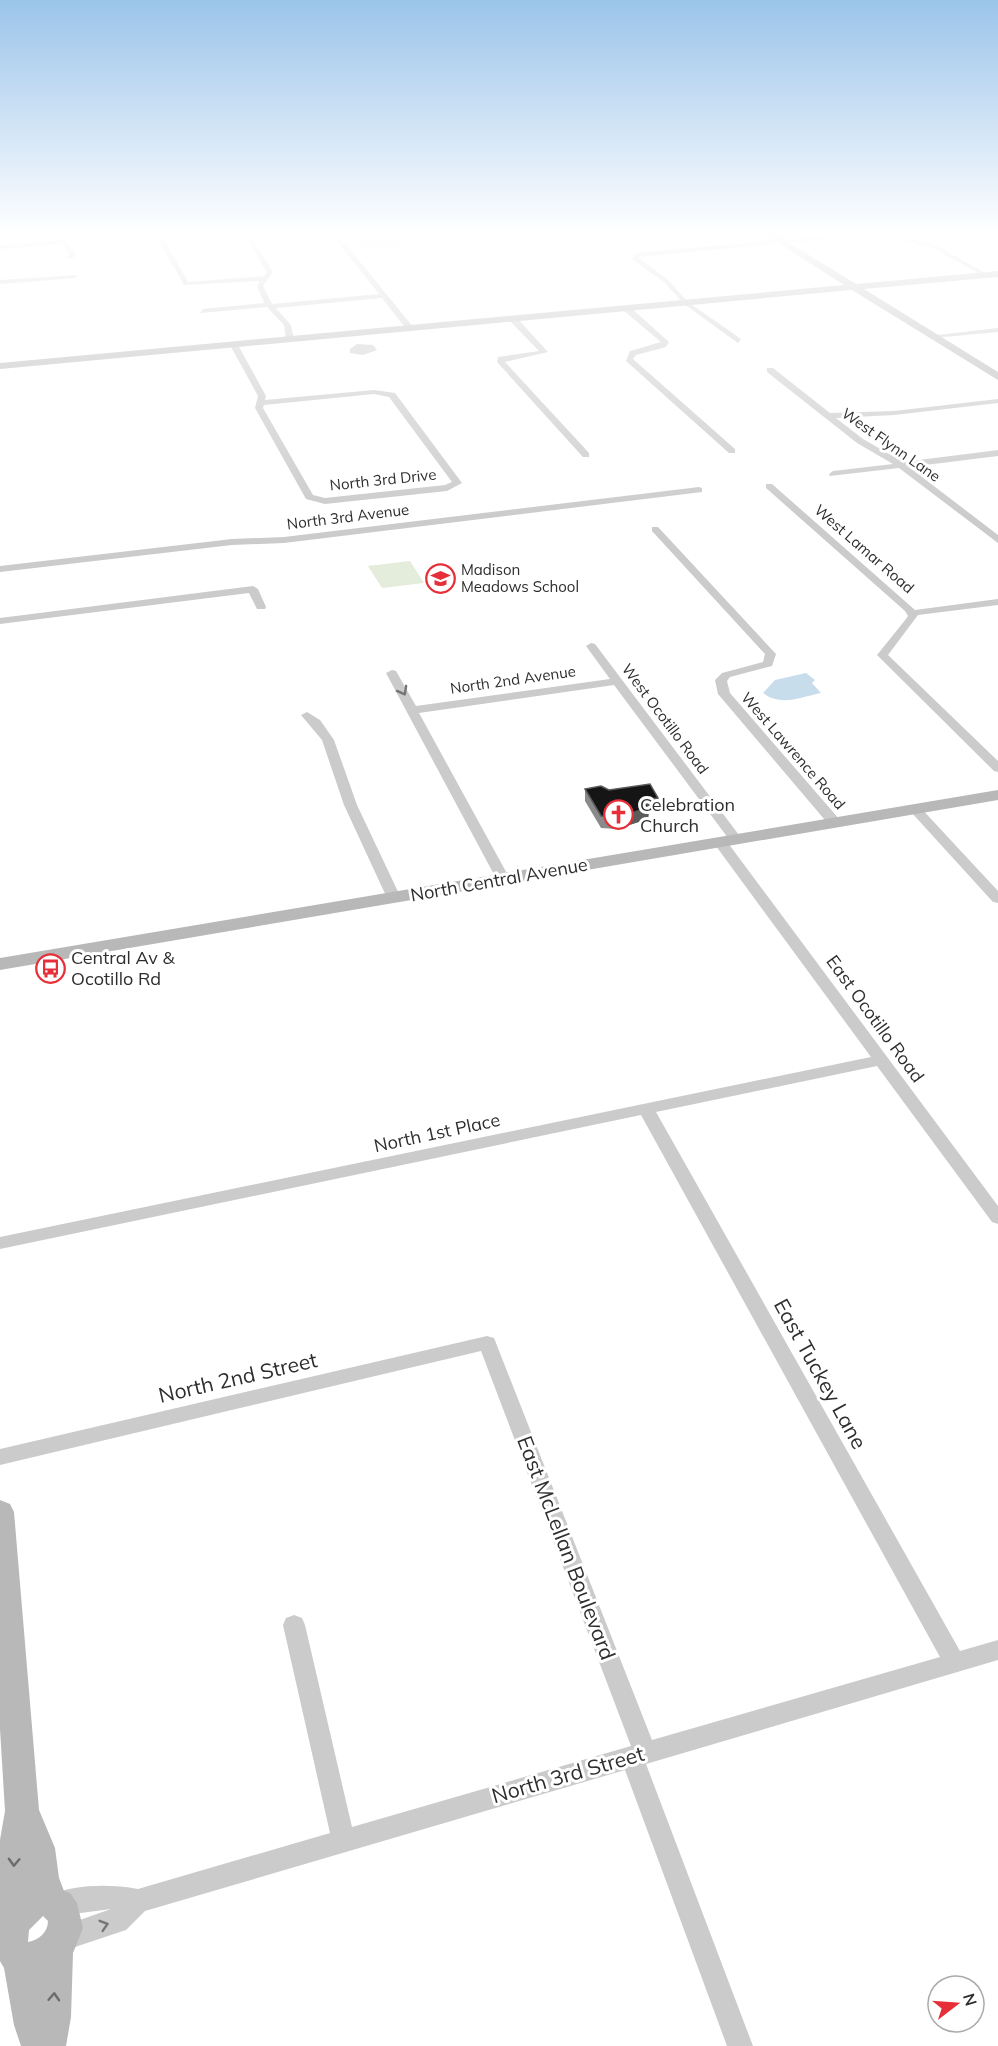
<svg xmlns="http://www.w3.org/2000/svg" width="998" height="2046" font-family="Mulish,sans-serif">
	<rect width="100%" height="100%" fill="#fff"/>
	<path fill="#e4ecdc" d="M392,235L404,247L364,250L353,238Z
		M410,561L424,583L382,588L368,566Z"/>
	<path fill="#c8ddec" d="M806,673L815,680L812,683L821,693C801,697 781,707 763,693L775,680Z"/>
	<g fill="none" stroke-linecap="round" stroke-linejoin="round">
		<path fill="#cbcbcb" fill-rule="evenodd" d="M159,231H181L162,236L188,282L264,276L267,272L242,231H248L273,272L263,286L272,304L379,294L329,231H335L414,328L407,330L382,298L276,308L291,325L294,339L290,341L286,339L284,325L267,307L200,313L203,309L264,303L257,286L260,281L184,285L156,236Z
			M873,231H898L889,233L937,246L989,275L984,276L933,248L881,234L639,257V258L668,280L688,302L741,339L738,343L684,304L664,282L632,259L637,253Z
			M992,231H998V235Z
			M65,240L76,255L71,259L66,258L69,255L63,244L0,249V245Z
			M77,275L75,278L0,284V280Z
			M623,306H629L669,342L666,347L636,355L633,359L735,449V453H729L626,361L630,351L661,342L623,310Z
			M510,317H516L548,352L505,362L589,453V457H583L497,362L498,357L539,351L510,321Z
			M998,328V332L933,338L929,336Z
			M234,343L238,345L266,396L265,400L374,390L395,393L462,483L447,491L325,504L306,499L255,408L258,396L230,345ZM374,394L389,397L452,482L445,485L325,498L313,495L263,408L264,405Z
			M357,344L373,345L377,350L363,355L350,353V349Z
			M767,368H773L830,413L894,411L998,399V403L894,415L836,418L863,439L903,462L998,450V456L909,467L998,535V543L899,468L830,476L829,474L833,471L893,464L857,443L767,372Z
			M766,484H772L915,610L998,599V605L918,615L888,655L998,761V772L994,771L877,655L906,619L908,616L905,611L766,488Z
			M699,487L702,488V492L284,543L232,545L0,572V566L232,539L284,537Z
			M652,527H658L776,654L772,666L730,677L727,681L730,693L840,820V826H830L718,694L715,680L722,673L763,662L765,654L652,531Z
			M253,586L258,589L266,607L265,609H257L249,593L0,624V618Z
			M591,643L595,644L742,839L741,842H731L614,685L419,713L510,879L508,882H498L386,673L392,670L396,671L416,706L610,679L586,646Z
			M307,712L320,720L334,740L357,805L401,898L399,901H389L387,898L344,805L322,740L301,715Z
			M915,805L919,806L998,891V903L993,902L911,812L909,809Z
			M720,838L725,839L998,1206V1224L992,1222L877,1066L656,1112L960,1651L998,1640V1660L646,1764L753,2046H727L625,1770L145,1911L126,1930L63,1951L54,1947L50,1938L54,1929L111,1909L58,1916L49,1913L46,1904L49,1895C76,1884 110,1884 138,1889L330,1833L283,1625L286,1618L294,1615L302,1618L305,1625L352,1827L631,1746L481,1351L0,1465V1449L487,1336L494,1338L496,1343L652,1740L940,1657L641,1115L0,1249V1237L871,1057L713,842Z"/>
		<path fill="#b8b8b8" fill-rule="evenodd" d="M760,231H770L856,284L998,271V277L864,289L998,372V380L852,290L0,369V363L844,285Z
			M998,790V800L0,970V958Z
			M0,1500L10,1504L14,1512L39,1810L55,1848L59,1878L64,1891L70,1893L77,1903L83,1928L73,1953L71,2017L66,2046H21L14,2025L4,1968L0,1961V1840L5,1811L0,1729ZM43,1916L48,1921C48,1932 39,1940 28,1942L29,1930Z"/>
	</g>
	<path fill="#8a8a8a" d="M585,789L609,790L658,809L649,811L648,819L617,829L601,828L585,801Z"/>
	<path fill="#5b5b5b" d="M658,798V809L649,811L648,819L617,829L618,818L644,800Z"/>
	<path fill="#151515" stroke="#5b5b5b" stroke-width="1.5" d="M650,784L658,798L644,800L649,807L618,818L601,816L585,789L601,786L609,790Z"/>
	<defs><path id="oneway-chevron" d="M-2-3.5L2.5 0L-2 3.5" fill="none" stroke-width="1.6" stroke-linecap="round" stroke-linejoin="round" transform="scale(1.5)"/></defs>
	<g stroke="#757575">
		<use href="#oneway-chevron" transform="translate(403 691) rotate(61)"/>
		<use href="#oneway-chevron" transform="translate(104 1925) rotate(-17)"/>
	</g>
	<g stroke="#6c6c6c">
		<use href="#oneway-chevron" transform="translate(14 1862) rotate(92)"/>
		<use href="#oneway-chevron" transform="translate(54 1997) rotate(-87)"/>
	</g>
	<linearGradient id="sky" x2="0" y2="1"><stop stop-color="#9bc4ea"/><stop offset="0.45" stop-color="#fff"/><stop offset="1" stop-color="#fff" stop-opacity="0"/></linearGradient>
	<rect width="998" height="518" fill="url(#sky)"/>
	<defs>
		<symbol id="school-ring" viewBox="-11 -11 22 22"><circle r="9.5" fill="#fff" stroke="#e62f39" stroke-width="1.5"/><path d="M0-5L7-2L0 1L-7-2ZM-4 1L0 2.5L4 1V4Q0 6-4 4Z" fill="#e62f39"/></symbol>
		<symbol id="church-ring" viewBox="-11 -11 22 22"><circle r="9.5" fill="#fff" stroke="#e62f39" stroke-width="1.5"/><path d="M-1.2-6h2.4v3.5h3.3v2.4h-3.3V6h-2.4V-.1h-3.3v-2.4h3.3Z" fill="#e62f39"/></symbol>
		<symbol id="bus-ring" viewBox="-11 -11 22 22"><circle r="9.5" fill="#fff" stroke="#e62f39" stroke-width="1.5"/><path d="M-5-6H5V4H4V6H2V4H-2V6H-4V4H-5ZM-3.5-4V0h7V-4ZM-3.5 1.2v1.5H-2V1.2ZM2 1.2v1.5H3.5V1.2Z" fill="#e62f39"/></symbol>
	</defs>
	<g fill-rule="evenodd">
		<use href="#school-ring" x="424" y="562" width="33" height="33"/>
		<use href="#church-ring" x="602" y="798" width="33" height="33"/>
		<use href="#bus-ring" x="34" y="952" width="33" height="33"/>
	</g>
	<g text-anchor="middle" stroke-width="6" stroke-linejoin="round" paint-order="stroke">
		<g font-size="15" fill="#2e2e2e" stroke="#fff">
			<text transform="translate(891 445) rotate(35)" y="5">West Flynn Lane</text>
			<text transform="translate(383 480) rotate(-6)" y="5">North 3rd Drive</text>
			<text transform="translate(348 517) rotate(-7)" y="5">North 3rd Avenue</text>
			<text transform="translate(864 549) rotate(41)" y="5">West Lamar Road</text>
			<text transform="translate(513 680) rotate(-8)" y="5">North 2nd Avenue</text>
			<text transform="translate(665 719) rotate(53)" y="5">West Ocotillo Road</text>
			<text transform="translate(793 751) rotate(49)" y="5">West Lawrence Road</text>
		</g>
		<g font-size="15" fill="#2e2e2e" stroke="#fff" text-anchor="start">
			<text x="461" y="575">Madison<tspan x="461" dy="17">Meadows School</tspan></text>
		</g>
		<g font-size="18" fill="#2e2e2e" stroke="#fff" text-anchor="start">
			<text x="640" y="811">Celebration<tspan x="640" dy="21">Church</tspan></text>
			<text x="71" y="964">Central Av &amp;<tspan x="71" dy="21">Ocotillo Rd</tspan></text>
		</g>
		<g font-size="18" fill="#2e2e2e" stroke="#fff">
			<text transform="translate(499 880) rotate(-10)" y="6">North Central Avenue</text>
			<text transform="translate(875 1019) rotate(54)" y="6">East Ocotillo Road</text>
			<text transform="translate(437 1133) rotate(-12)" y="6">North 1st Place</text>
		</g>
		<g font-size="21" fill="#2e2e2e" stroke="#fff">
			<text transform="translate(820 1374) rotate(61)" y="7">East Tuckey Lane</text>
			<text transform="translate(238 1378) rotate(-13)" y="7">North 2nd Street</text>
			<text transform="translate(566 1548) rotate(69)" y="7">East McLellan Boulevard</text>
			<text transform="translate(568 1775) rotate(-16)" y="7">North 3rd Street</text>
		</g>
	</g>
	<g transform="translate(956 2004) rotate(73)"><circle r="28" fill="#ffffff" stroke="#ababab" stroke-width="1.5"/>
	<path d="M0-4.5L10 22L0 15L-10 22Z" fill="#e62f39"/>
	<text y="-9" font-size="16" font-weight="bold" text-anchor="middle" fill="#2e2e2e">N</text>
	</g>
</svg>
